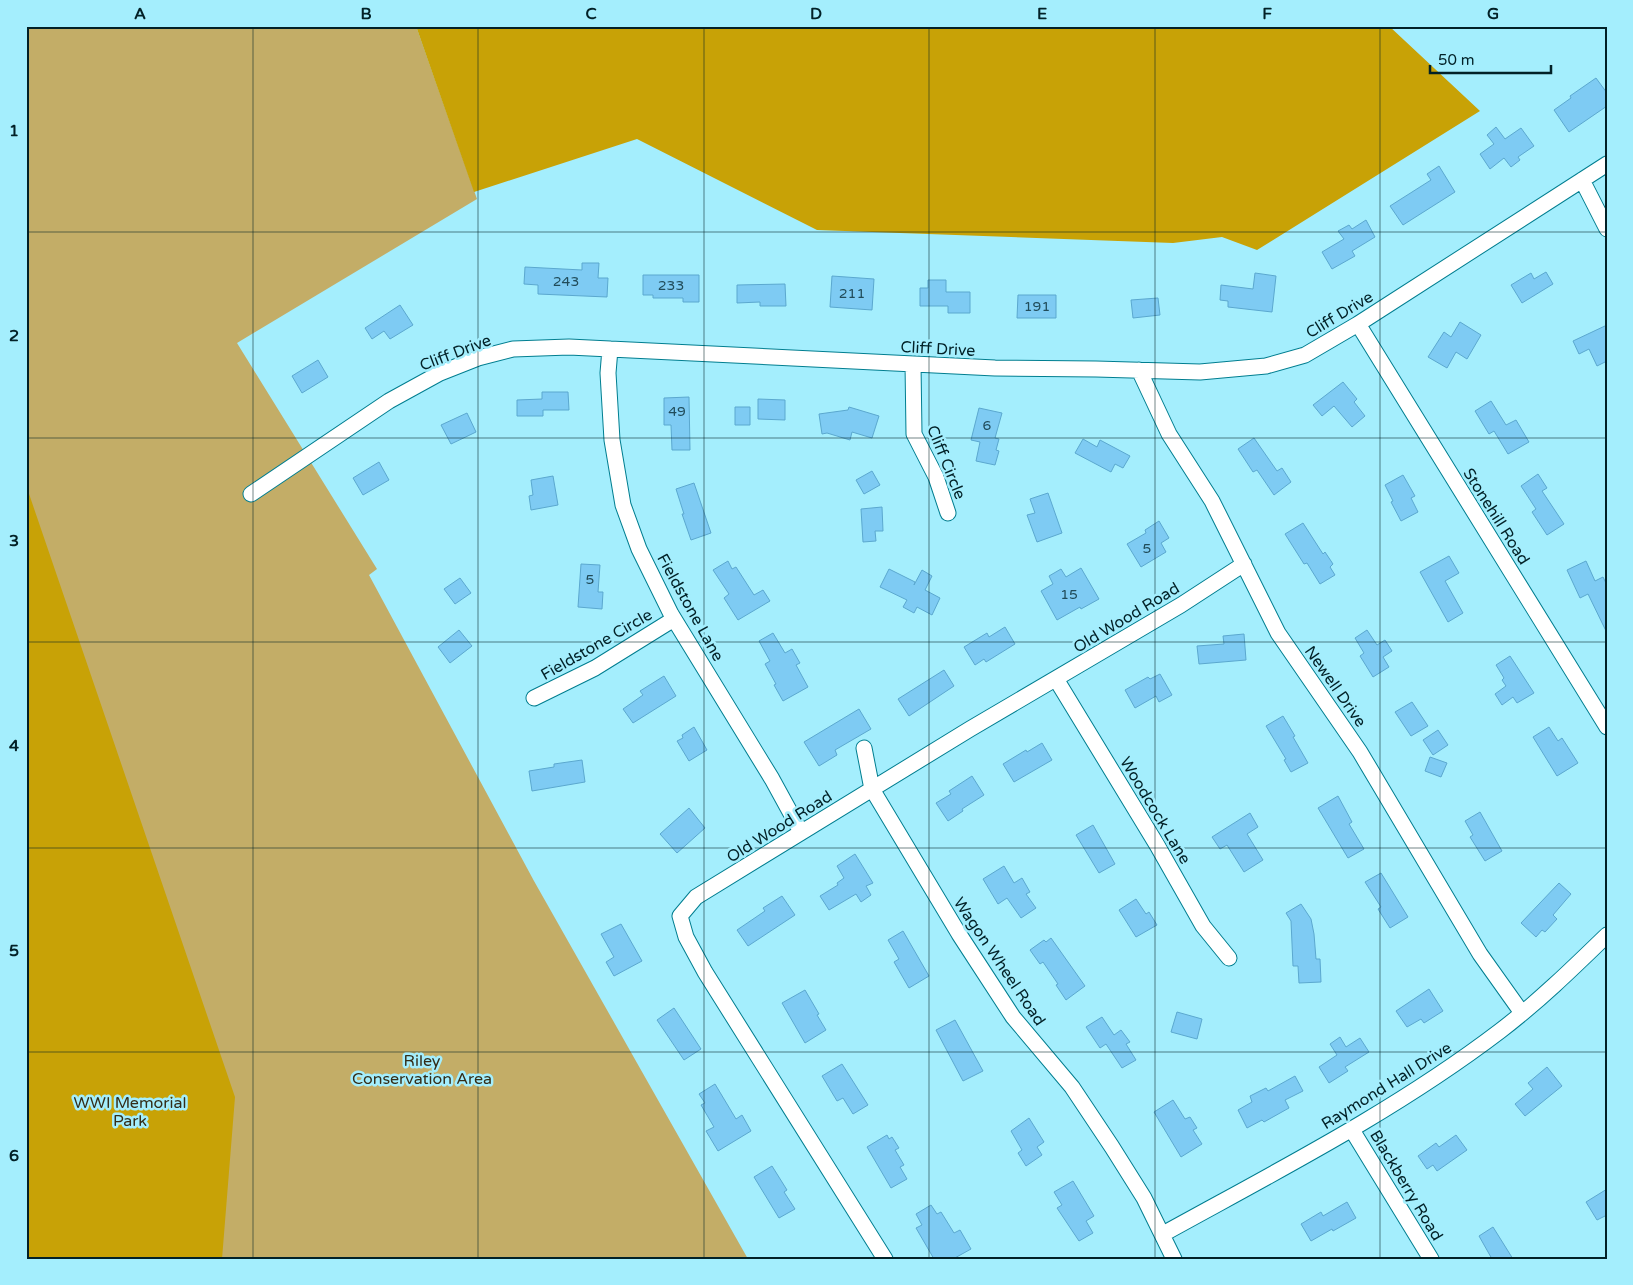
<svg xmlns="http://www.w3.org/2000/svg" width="1633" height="1285" font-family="'Varela Round',sans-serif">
	<rect width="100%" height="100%" fill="#a4eefd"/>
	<path fill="#c3ad67" d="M26,26H416L477,199L237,343L377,569L369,575L534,881L748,1259H26Z"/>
	<path fill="#c8a206" d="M416,26H1389L1480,111L1257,250L1222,237L1173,243L817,230L637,139L474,192Z
		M26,485L235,1097L222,1259H26Z"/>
	<path fill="#7ecbf3" stroke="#5ba8cf" d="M1596,78L1607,93V106L1569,132L1554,110L1571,98L1570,96Z
		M1496,127L1505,139L1521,128L1534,146L1518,157L1520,160L1511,167L1504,158L1490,169L1480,154L1494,144L1487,135Z
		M1439,166L1455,192L1403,225L1390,206L1431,180L1427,174Z
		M1366,220L1375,237L1352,251L1355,256L1332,269L1322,252L1344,239L1338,231L1349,225L1352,229Z
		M582,263H599L598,278H608L607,297L538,294V285L524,284L525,267L582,270Z
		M1546,272L1553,284L1522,303L1511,285L1531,273L1534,279Z
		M1255,273L1276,276L1272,312L1228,307V301L1220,300L1221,285L1253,289Z
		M643,275H699V302H683V298H653V295H643Z
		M832,276L874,279L872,310L830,307Z
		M928,280H946V292H970V313H948V306H920V288H928Z
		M785,284L786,306H760V302L737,303V285Z
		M1018,295H1056V318H1017Z
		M1158,298L1160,315L1133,318L1131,300Z
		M400,305L413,325L390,339L384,331L372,339L365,328Z
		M1460,322L1481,335L1467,359L1456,352L1447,368L1428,357L1444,332L1451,337Z
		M1607,325V361L1597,366L1589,349L1579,354L1573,341Z
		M318,360L328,377L302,393L292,376Z
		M1343,382L1357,399L1354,402L1365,416L1352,427L1334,406L1322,416L1313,405Z
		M542,392H568L569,410H543V416H517V400L542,399Z
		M689,397L690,450H672L671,425H664V398Z
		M758,399L785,400V420L758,419Z
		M1491,401L1506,425L1516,420L1529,442L1508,454L1494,431L1489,434L1475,411Z
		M735,407H750V425H735Z
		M849,407L879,416L872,438L852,432L850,440L827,433L822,434L819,414L848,410Z
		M979,408L1002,413L995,438L999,439L996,450L999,451L995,465L976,461L980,442L971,440Z
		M467,413L476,432L451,444L441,425Z
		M1254,438L1277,471L1282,468L1291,482L1274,495L1257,470L1253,472L1238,449Z
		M1083,439L1097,447L1100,440L1130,456L1123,468L1115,464L1111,472L1075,453Z
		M379,462L389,480L363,495L353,478Z
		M872,471L880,485L864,494L856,480Z
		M1538,474L1547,488L1542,491L1564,524L1547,535L1532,512L1536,509L1521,486Z
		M1403,475L1415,496L1411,498L1418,512L1401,521L1391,502L1393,501L1385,485Z
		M553,476L558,505L531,510L529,496L533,495L531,480Z
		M694,483L711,533L691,540L682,514H684L676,489Z
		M1048,493L1062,533L1037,542L1027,515L1035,513L1030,499Z
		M882,507L883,531H875L876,541L863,542L861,509Z
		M1159,521L1169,538L1161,543L1166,552L1141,567L1127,544L1146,533L1145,530Z
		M1303,523L1323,554L1325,552L1333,564L1330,567L1335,575L1320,584L1307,563L1304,564L1285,534Z
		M1449,556L1459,573L1445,581L1463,613L1448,622L1420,572Z
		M728,561L732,569L736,567L754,595L763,590L770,601L738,620L724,598L729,594L713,570Z
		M1586,561L1595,581L1603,577L1607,585V633L1588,594L1580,598L1567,570Z
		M581,564L600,565L598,592H603L602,609L578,607Z
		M1081,568L1099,599L1081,609L1080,607L1057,620L1041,591L1053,584L1049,576L1061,569L1066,577Z
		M889,569L915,582L914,585L922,570L932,576L925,590L940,598L932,615L917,607L914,613L903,607L907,600L880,587Z
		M460,578L471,593L455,604L444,589Z
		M1005,627L1015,644L986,662L984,659L975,665L964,647L987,633L989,637Z
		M459,630L472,646L450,663L438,647Z
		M1367,630L1377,645L1385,640L1392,651L1383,657L1389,667L1373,677L1360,656L1364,653L1355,638Z
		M773,633L785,653L792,649L800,663L796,665L808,687L783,701L774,685L776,684L765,664L770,661L759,641Z
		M1244,634L1246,660L1199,664L1197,646L1224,644L1223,636Z
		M1510,656L1534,693L1517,703L1513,697L1502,705L1495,694L1506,686L1502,680L1504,678L1496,665Z
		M944,670L954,686L909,716L898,699Z
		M1160,674L1172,695L1159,702L1156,696L1135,708L1125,690L1148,677L1150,679Z
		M664,676L676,696L633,723L623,709L643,695L640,691Z
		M1412,702L1428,726L1411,736L1395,712Z
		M859,709L871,729L835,750L837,755L819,766L804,742Z
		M1283,716L1295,736L1293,737L1308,763L1291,772L1284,760L1286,759L1266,726Z
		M694,727L707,750L689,761L677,741L683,738L682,735Z
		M1549,727L1558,741L1562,738L1578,763L1557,776L1533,737Z
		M1438,730L1448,745L1433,755L1423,740Z
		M1042,743L1052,760L1014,782L1003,764L1026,750L1027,752Z
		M1430,757L1447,763L1441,777L1425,771Z
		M582,760L585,782L532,791L529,771L554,767V764Z
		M972,776L984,795L962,809L963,811L948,821L936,803L951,794L949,791Z
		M1338,796L1352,822L1349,824L1364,849L1348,858L1318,808Z
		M689,808L705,828L677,853L660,834Z
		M1480,812L1502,851L1485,861L1470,837L1473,835L1465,821Z
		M1250,813L1258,827L1247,834L1263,860L1244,872L1227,845L1220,849L1212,837Z
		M1093,825L1115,864L1099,873L1076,835Z
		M855,854L873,883L866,886L871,895L861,902L856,894L829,910L820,896L838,885L837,883L844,878L837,866Z
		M1004,866L1014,883L1022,878L1030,892L1026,894L1036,908L1021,918L1007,898L998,904L983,879Z
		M1381,873L1408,917L1390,928L1378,909L1381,907L1365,882Z
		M1559,883L1571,894L1553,915L1557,919L1545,932L1542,930L1536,937L1521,923Z
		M782,896L795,915L748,946L737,930L765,911L763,908Z
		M1136,899L1146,914L1149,912L1157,925L1136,937L1119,910Z
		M1301,904L1311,919L1314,934L1316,959H1320L1321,982L1299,983L1298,966H1293L1291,921L1286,913Z
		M621,924L642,961L614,976L606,962L614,957L601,934Z
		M903,931L929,976L909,988L894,962L899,959L888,940Z
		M1051,938L1085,986L1066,1000L1056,985L1058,984L1043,962L1040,964L1030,950L1044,940L1046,942Z
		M1429,989L1443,1011L1424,1023L1421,1019L1407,1027L1396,1011Z
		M805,990L819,1014L817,1015L826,1030L805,1043L782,1003Z
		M674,1008L701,1049L684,1060L657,1020Z
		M1177,1012L1202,1019L1197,1039L1171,1032Z
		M1102,1017L1114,1035L1121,1030L1130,1042L1126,1044L1136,1060L1122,1068L1106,1044L1100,1048L1086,1027Z
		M955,1020L983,1071L963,1081L936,1030Z
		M1340,1037L1346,1047L1360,1038L1369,1052L1345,1067L1348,1071L1329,1083L1319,1067L1337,1055L1330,1044Z
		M842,1064L868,1105L853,1114L843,1098L837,1101L822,1076Z
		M1547,1067L1562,1086L1525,1116L1515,1104L1533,1089L1528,1083Z
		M1295,1076L1303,1091L1285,1100L1289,1108L1264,1122L1262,1120L1247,1128L1238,1110L1252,1102L1250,1096L1266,1088L1268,1091Z
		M715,1084L736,1119L742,1115L751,1131L718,1151L706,1131L714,1127L701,1105L705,1103L699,1094Z
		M1173,1100L1185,1119L1190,1117L1197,1128L1193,1130L1202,1144L1181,1157L1154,1112Z
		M1029,1118L1044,1142L1037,1147L1042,1155L1026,1166L1018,1153L1022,1150L1011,1131Z
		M887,1135L889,1139L892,1137L899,1148L895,1150L904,1165L900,1167L907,1179L891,1188L867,1147Z
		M1456,1135L1467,1150L1437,1171L1433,1165L1427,1169L1418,1156L1436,1143L1439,1147Z
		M772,1166L787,1190L784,1192L795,1209L779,1218L754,1177Z
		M1073,1181L1094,1216L1086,1221L1093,1233L1079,1241L1057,1208L1062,1205L1054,1192Z
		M1607,1189V1215L1597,1220L1586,1202Z
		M1347,1202L1356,1218L1333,1231L1332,1229L1311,1241L1301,1224L1321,1212L1323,1216Z
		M931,1205L937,1214L941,1212L954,1233L960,1230L971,1249L953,1259H934L916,1228L922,1225L916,1214Z
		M1493,1227L1513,1259H1492L1479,1236Z"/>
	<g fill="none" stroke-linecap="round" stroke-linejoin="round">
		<defs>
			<path id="street" d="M1582,180L1607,229
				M1358,324L1607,727
				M610,349L608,373L612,440L623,505L639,549L671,614L772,779L801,832
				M913,364L914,434L936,477L948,513
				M1139,370L1169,434L1212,501L1278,633L1360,752L1480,954L1522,1013
				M251,494L389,401L440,373L478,358L513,349L569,347L995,368L1096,369L1200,372L1266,366L1305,355L1358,324L1607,164
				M1056,679L1157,845L1203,926L1229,958
				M534,698L595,668L674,619
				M864,748L872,789L959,934L1013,1017L1072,1087L1112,1147L1144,1198L1174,1259
				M1352,1130L1431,1259
				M1163,1234C1277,1171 1395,1111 1500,1031C1538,1002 1572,969 1607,935
				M885,1259L705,972L686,937L680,916L696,897L970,729L1181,605L1244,564"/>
		</defs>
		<use href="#street" stroke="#007e90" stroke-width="17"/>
		<use href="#street" stroke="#fff" stroke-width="15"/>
	</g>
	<path fill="none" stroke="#022127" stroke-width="1" stroke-opacity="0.55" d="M253,26V1259M478,26V1259M704,26V1259M929,26V1259M1155,26V1259M1380,26V1259M26,232H1607M26,438H1607M26,642H1607M26,848H1607M26,1052H1607"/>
	<g text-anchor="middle" stroke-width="5" stroke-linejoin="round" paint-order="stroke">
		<g font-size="14" fill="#214c5a">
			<text x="566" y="286">243</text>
			<text x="671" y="290">233</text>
			<text x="852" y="298">211</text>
			<text x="1037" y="311">191</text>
			<text x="677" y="416">49</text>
			<text x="987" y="430">6</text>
			<text x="1147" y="553">5</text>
			<text x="590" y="584">5</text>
			<text x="1069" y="599">15</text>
		</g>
		<g font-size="16" fill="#022127" stroke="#a4eefd">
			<text transform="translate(1339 314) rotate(-31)" y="6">Cliff Drive</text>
			<text transform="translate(938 348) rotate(3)" y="6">Cliff Drive</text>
			<text transform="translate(455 352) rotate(-21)" y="6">Cliff Drive</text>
			<text transform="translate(947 462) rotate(68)" y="6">Cliff Circle</text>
			<text transform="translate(1497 516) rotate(58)" y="6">Stonehill Road</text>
			<text transform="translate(691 607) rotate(61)" y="6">Fieldstone Lane</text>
			<text transform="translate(1126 617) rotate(-31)" y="6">Old Wood Road</text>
			<text transform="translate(596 644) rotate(-30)" y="6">Fieldstone Circle</text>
			<text transform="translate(1336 686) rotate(55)" y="6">Newell Drive</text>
			<text transform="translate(1156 810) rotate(59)" y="6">Woodcock Lane</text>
			<text transform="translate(779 826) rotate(-32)" y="6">Old Wood Road</text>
			<text transform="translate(1000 961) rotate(56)" y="6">Wagon Wheel Road</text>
			<text transform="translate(1386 1085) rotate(-32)" y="6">Raymond Hall Drive</text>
			<text transform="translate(1407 1185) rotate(59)" y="6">Blackberry Road</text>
		</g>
		<g font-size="16" fill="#342d18" stroke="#a4eefd">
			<text x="422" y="1066">Riley<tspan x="422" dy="18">Conservation Area</tspan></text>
			<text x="130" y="1108">WWI Memorial<tspan x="130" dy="18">Park</tspan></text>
		</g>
	</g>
	<rect width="1633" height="1285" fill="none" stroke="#a4eefd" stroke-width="55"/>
	<path d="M1430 65v8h121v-8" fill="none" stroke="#022127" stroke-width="2.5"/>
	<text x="1438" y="65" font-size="15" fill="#022127" stroke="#a4eefd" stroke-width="4" paint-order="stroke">50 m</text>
	<rect x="28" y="28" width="1578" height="1230" fill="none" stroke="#022127" stroke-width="2"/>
	<g font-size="16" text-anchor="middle" font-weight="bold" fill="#022127">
		<text x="140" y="19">A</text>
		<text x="366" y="19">B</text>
		<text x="591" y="19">C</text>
		<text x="816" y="19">D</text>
		<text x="1042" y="19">E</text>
		<text x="1267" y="19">F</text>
		<text x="1493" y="19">G</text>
		<text x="14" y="136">1</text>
		<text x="14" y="341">2</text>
		<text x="14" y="546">3</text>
		<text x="14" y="751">4</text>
		<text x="14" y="956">5</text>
		<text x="14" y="1161">6</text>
	</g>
</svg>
